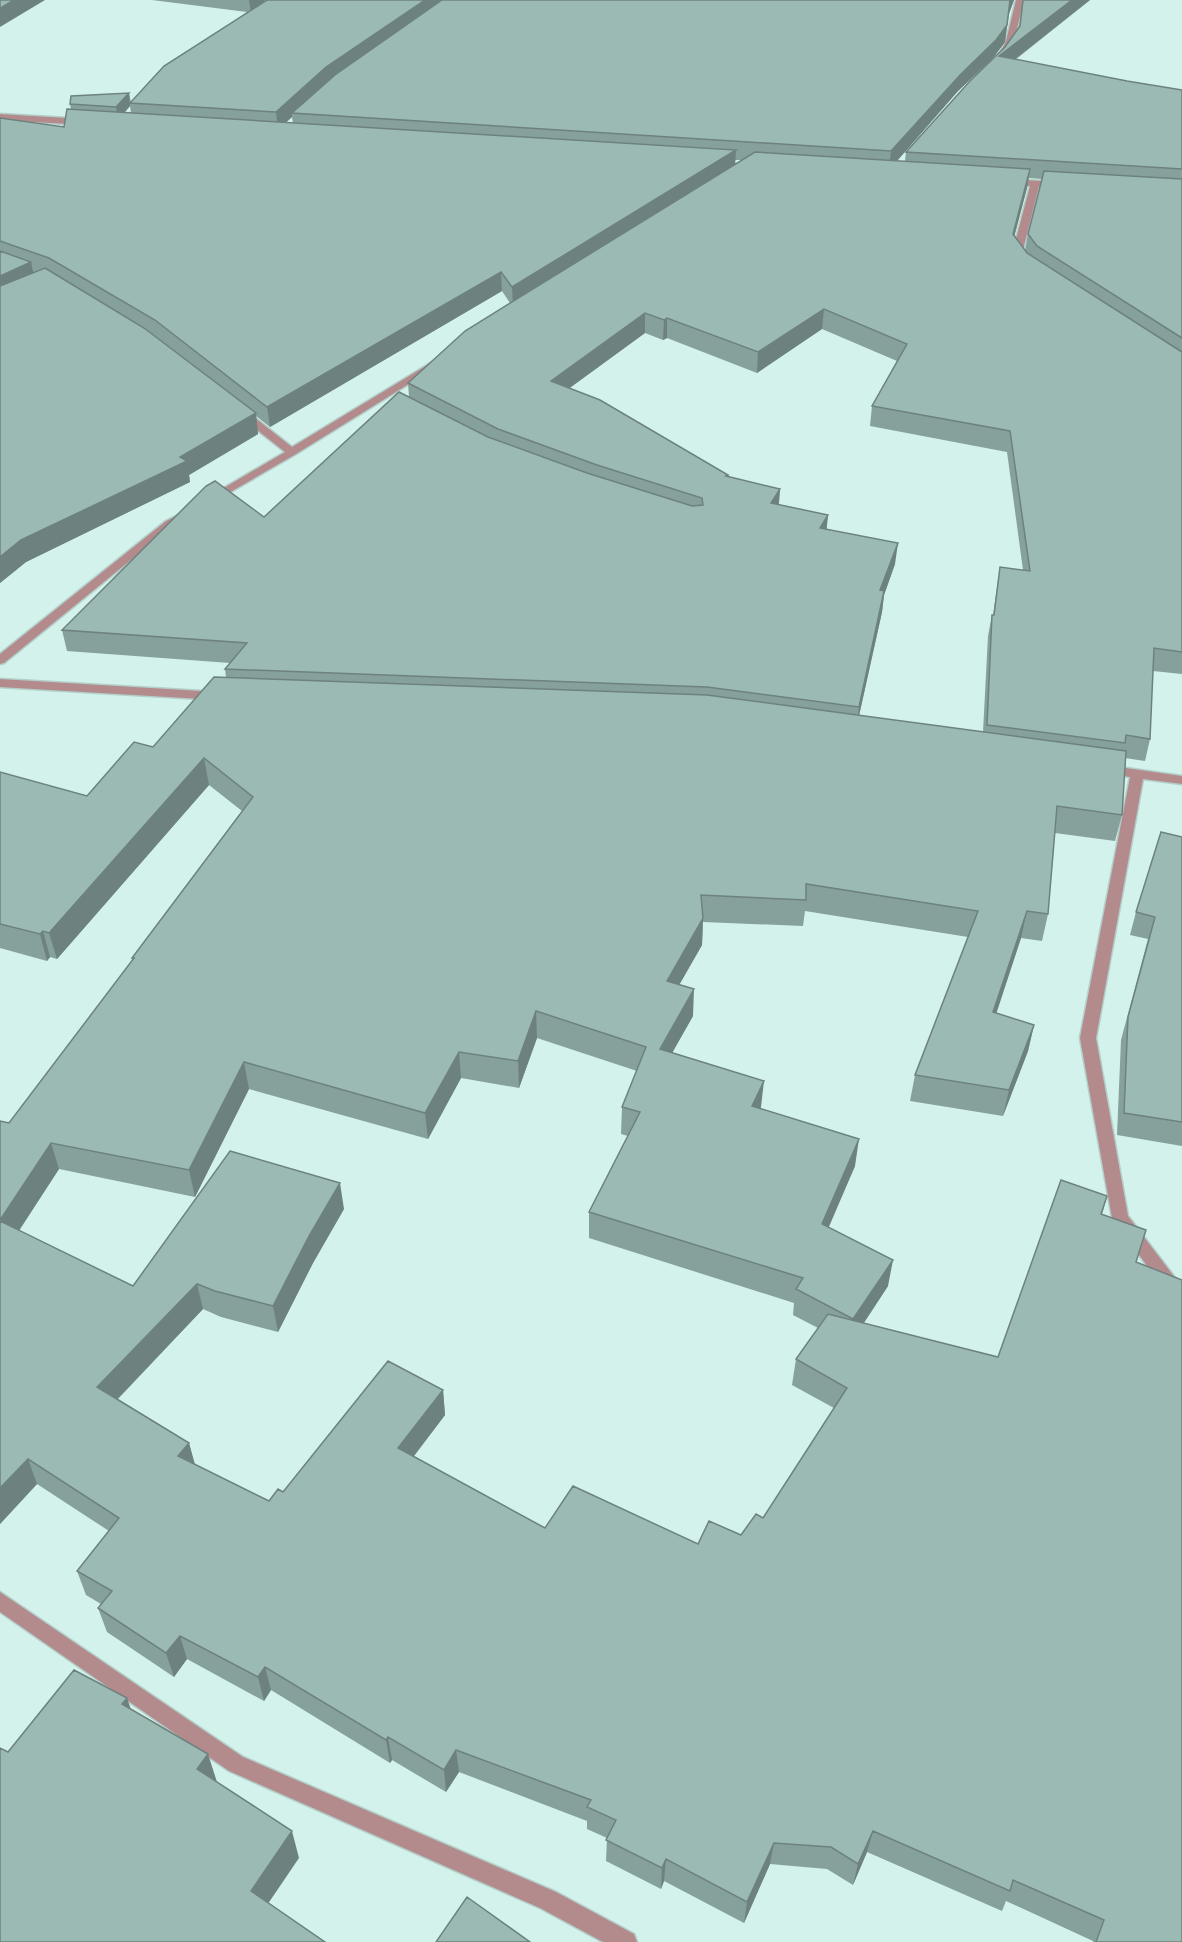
<svg xmlns="http://www.w3.org/2000/svg" width="1182" height="1942" font-family="Rubik,sans-serif">
	<rect width="100%" height="100%" fill="#d3f2ec"/>
	<g fill="none" stroke-linecap="round" stroke-linejoin="round">
		<defs>
			<path id="minor" d="M1016,0H1024L1014,41L1007,55H1004L1000,53L1006,41Z
				M0,114L84,119L88,122L84,125L0,120Z
				M1009,179L1060,182L1065,185L1060,188L1039,186L1022,254L1028,261L1023,264L1012,254L1030,186L1006,184V180Z
				M437,359L441,360V364L296,454L215,501L211,502L205,499L285,452L237,414V410H245L292,447Z
				M182,513L188,516L174,525L4,663L0,664V654L166,521Z
				M0,679L218,692L224,696L218,700L0,687Z
				M1105,765L1182,776V784L1143,779L1096,1038L1128,1216L1176,1279L1182,1281V1296L1164,1289L1112,1218L1080,1038L1130,777L1100,772L1098,769Z
				M0,1592L243,1757L556,1892L634,1934L637,1942H603L540,1908L229,1771L0,1612Z"/>
		</defs>
		<use href="#minor" stroke="#b3cfca" stroke-width="3"/>
		<use href="#minor" fill="#b38b8c" fill-rule="evenodd"/>
	</g>
	<path fill="#86a09b" fill-rule="evenodd" d="M152,0H1014L1009,14L1005,42L993,58L958,91L897,161H905L906,152L1005,47L1019,27L1023,0H1090L1015,60L1127,81L1182,90V674L1153,671L1150,739L1145,761L1125,758L1122,815L1115,841L1055,833L1048,914L1042,941L1021,938L996,1013L1034,1025L1028,1051L1003,1116L910,1101L915,1075L968,937L805,911L803,926L703,922L702,945L679,985L693,1016L672,1053L855,1166L828,1227L888,1286L864,1323L998,1357L1107,1196L1102,1215L1136,1262L1182,1942H1093V1941L1006,1901L1002,1911L867,1852L853,1885L827,1869L770,1864L744,1923L664,1881L661,1889L606,1861L607,1838L587,1829V1821L459,1772L446,1792L392,1760L390,1763L271,1690L264,1701L187,1659L174,1677L107,1632L98,1608L101,1604L86,1595L77,1571L109,1531L37,1484L0,1524L9,1123L133,960L132,958L242,811L209,785L57,959L50,957L47,961L0,948V772L87,796L153,747L226,677L225,669L230,663L67,651L62,630L264,517L409,397L408,383L510,303L502,291L270,427L256,416L258,434L189,475L190,482L26,562L0,583V118L64,127L71,109L70,104L129,93L131,102L247,12ZM130,106L131,113L125,112ZM292,117L293,123L286,122ZM735,160H741L735,164ZM1029,178L1042,179L1028,234L1025,250L1014,236L1027,188ZM822,329L897,361L872,406L870,426L1007,452L1023,570L1000,567L993,615H992L988,636L983,732L859,716L882,612L884,595L895,564L826,529L828,515L779,505L780,489L728,477L569,388L645,333L663,340L667,338L757,373ZM537,1038L637,1071L622,1107L621,1134L628,1136L589,1212V1238L794,1303L793,1315L818,1328L796,1359L792,1385L834,1408L763,1518L741,1535L698,1544L545,1528L414,1456L445,1415L443,1390L269,1501L194,1464L189,1443L118,1399L203,1309L221,1317L278,1332L313,1263L344,1209L133,1286L19,1231L59,1169L195,1197L249,1089L428,1139L461,1078L519,1088Z
		M1182,837V1146L1117,1135L1121,1040L1148,939L1130,935L1136,912Z"/>
	<path fill="#6d827e" d="M14,0H45L0,27V8Z
		M249,0H264V4L251,13Z
		M425,0H450L292,113V117L278,130L276,112L326,67Z
		M1010,0H1014L1008,16Z
		M1072,0H1090L996,74L999,56Z
		M1007,25L1005,42L993,58L958,91L889,170L891,151L961,74Z
		M129,93L130,106L118,120L116,107Z
		M736,150L735,169L513,307L512,287Z
		M1030,169L1027,188L1010,253L1013,234Z
		M31,262L35,281L0,298V276Z
		M501,272L502,291L270,427L267,407Z
		M824,309L822,329L757,373L758,352Z
		M645,313V333L552,401L551,381Z
		M667,318V338L663,340L664,320Z
		M256,413L258,434L189,475L190,482L26,562L0,583V557L21,540L180,457Z
		M780,489L778,510L771,503Z
		M828,515L826,536L820,528Z
		M898,543L895,564L884,595L882,612L856,729L859,707L880,590Z
		M204,758L209,785L57,959L49,933Z
		M1027,911L1021,938L988,1039L993,1012Z
		M703,918L702,945L666,1008L667,981Z
		M43,931L50,957L47,961L40,934Z
		M694,989L693,1016L659,1076L660,1049Z
		M536,1011L537,1038L519,1088L518,1061Z
		M1034,1025L1028,1051L1003,1116L1009,1090Z
		M459,1052L461,1078L428,1139L425,1113Z
		M244,1062L249,1089L195,1197L189,1170Z
		M764,1081L761,1107L750,1132L752,1106Z
		M859,1139L855,1166L819,1250L822,1224Z
		M51,1143L59,1169L8,1247L0,1220Z
		M340,1183L344,1209L313,1263L278,1332L273,1306L309,1236Z
		M893,1260L888,1286L849,1345L853,1319Z
		M197,1284L203,1309L105,1412L97,1387Z
		M443,1390L445,1415L401,1473L398,1448Z
		M189,1443L196,1468L178,1456Z
		M28,1459L37,1484L0,1524V1488Z
		M180,1636L187,1659L174,1677L166,1653Z
		M265,1667L271,1690L264,1701L258,1677Z
		M127,1698L137,1727L122,1704Z
		M388,1737L392,1760L390,1763L386,1740Z
		M456,1750L459,1772L446,1792L444,1770Z
		M208,1754L217,1782L197,1769Z
		M292,1831L299,1858L259,1917L251,1891Z
		M873,1831L867,1852L853,1885L858,1864Z
		M774,1843L770,1864L744,1923L747,1902Z
		M666,1859L664,1881L661,1889L662,1868Z"/>
	<path fill="#9cbab4" stroke="#6d827e" stroke-width="1.5" d="M0,0H14L0,8Z
		M267,0H425L326,67L276,112L130,103L164,66Z
		M442,0H1010L1007,25L996,40L961,74L891,151L292,113L335,75Z
		M1023,0H1072L999,56L1127,81L1182,90V169L906,152L970,81L1005,47L1020,26Z
		M129,93L116,107L70,104L71,96Z
		M67,109L736,150L512,287L501,272L267,407L155,320L49,258L0,241V118L64,127Z
		M755,152L1030,169L1013,234L1027,253L1182,352V652L1154,648L1150,739L1126,735L1125,743L987,725L992,615H994L1000,567L1030,571L1010,431L872,406L907,344L824,309L758,352L667,318L664,320L645,313L551,381L600,400L728,475L726,476L780,489L771,503L828,515L820,528L898,543L880,590L884,591L859,707L707,687L225,669L247,643L62,630L206,486L215,481L264,517L399,392L488,437L587,473L692,506L703,505L702,498L597,465L498,429L408,383L465,331Z
		M1044,171L1182,179V338L1037,246L1028,234Z
		M0,251L31,262L0,276Z
		M45,268L144,328L256,413L180,457L187,461L21,540L0,557V286Z
		M214,677L707,695L1126,751L1122,815L1057,806L1048,914L1027,911L993,1012L1034,1025L1009,1090L915,1075L978,911L806,884V900L701,895L703,918L667,981L694,989L660,1049L764,1081L752,1106L859,1139L822,1224L893,1260L853,1319L796,1289L803,1278L589,1212L640,1112L622,1107L646,1047L536,1011L518,1061L459,1052L425,1113L244,1062L189,1170L51,1143L0,1220V1121L9,1123L134,958H132L253,797L204,758L49,933L43,931L40,934L0,924V772L87,796L134,742L153,747Z
		M1161,832L1182,837V1122L1124,1113L1128,1017L1155,917L1136,912Z
		M230,1151L340,1183L309,1236L273,1306L215,1291L197,1284L97,1387L189,1443L178,1456L269,1501L278,1489L283,1492L388,1361L443,1390L398,1448L545,1528L573,1486L698,1544L709,1521L741,1535L756,1514L763,1518L847,1388L796,1359L828,1314L998,1357L1061,1180L1107,1196L1101,1214L1146,1230L1136,1262L1182,1280V1942H1096L1104,1920L1013,1880L1010,1891L873,1831L858,1864L831,1847L774,1843L747,1902L666,1859L662,1868L606,1840L616,1820L587,1807L591,1800L456,1750L444,1770L388,1737L386,1740L265,1667L258,1677L180,1636L166,1653L98,1608L112,1591L77,1571L119,1518L28,1459L0,1488V1221L133,1286Z
		M74,1670L127,1698L122,1704L208,1754L197,1769L292,1831L251,1891L325,1942H0V1748L8,1752Z
		M467,1897L530,1942H436Z"/>
</svg>
